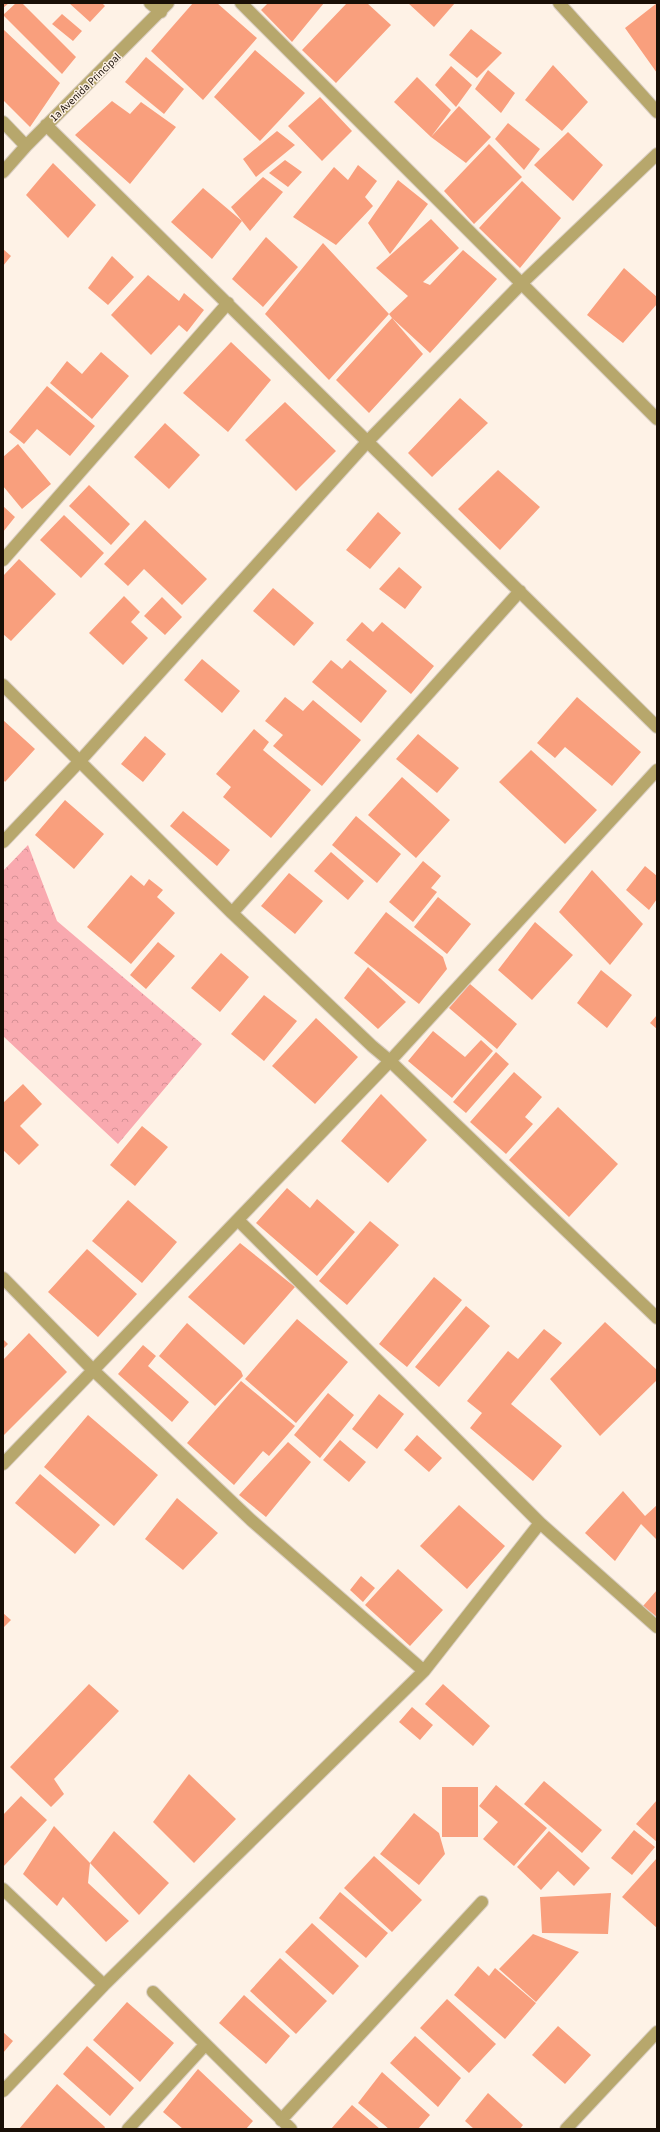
<svg xmlns="http://www.w3.org/2000/svg" width="660" height="2132" font-family="'Source Sans 3',sans-serif">
	<defs>
		<pattern id="forest-crowns" width="20" height="18" patternUnits="userSpaceOnUse"><rect width="20" height="18" fill="#f9a9af"/><path d="M2 6a3 3 0 1 1 6 0M12 15a3 3 0 1 1 6 0" fill="none" stroke="#d59095"/></pattern>
	</defs>
	<rect width="100%" height="100%" fill="#fef2e6"/>
	<path fill="url(#forest-crowns)" d="M28,845L57,921L202,1044L118,1144L3,1036V871Z"/>
	<path fill="#f99f7d" d="M3,3H9L3,8Z
		M16,3H22L76,57L62,74L3,15Z
		M69,3H102L105,6L90,22Z
		M193,3H217L257,38L203,100L151,51Z
		M268,3H324L292,42L261,10Z
		M347,3H367L391,25L336,83L302,50Z
		M408,3H455L434,27Z
		M657,3V73L625,28Z
		M62,14L82,31L73,41L52,24Z
		M3,29L60,83L30,127L3,100Z
		M471,29L502,53L477,78L449,55Z
		M255,50L305,93L260,141L214,97Z
		M146,57L184,89L164,114L125,82Z
		M553,65L588,102L562,131L525,100Z
		M451,66L472,85L456,107L435,85Z
		M488,70L515,93L501,113L475,89Z
		M417,77L451,110L431,137L394,102Z
		M320,97L352,131L322,161L288,126Z
		M112,101L130,114L141,102L176,127L130,184L75,135Z
		M459,106L491,137L466,163L431,137Z
		M508,123L540,149L524,170L495,139Z
		M277,131L295,145L256,177L243,159Z
		M568,132L603,165L573,201L534,165Z
		M489,144L522,177L474,224L444,191Z
		M285,160L302,172L288,187L269,173Z
		M53,163L96,205L68,238L26,195Z
		M358,165L377,181L365,197L373,206L336,245L293,217L334,167L348,180Z
		M263,177L283,192L250,231L231,207Z
		M398,180L428,204L390,254L368,223Z
		M522,181L561,218L520,268L479,228Z
		M203,188L242,221L212,259L171,222Z
		M431,219L459,248L423,282L430,285L463,250L497,279L430,353L392,318L423,354L369,413L336,380L392,318L389,314L408,296L376,268Z
		M266,237L298,267L263,307L232,279Z
		M323,243L389,314L329,380L265,314Z
		M3,249L11,256L3,266Z
		M112,256L134,277L108,305L88,288Z
		M624,268L657,297V304L623,343L587,315Z
		M148,275L179,301L184,293L204,310L187,332L179,325L151,355L111,315Z
		M231,342L271,380L228,432L183,393Z
		M101,352L129,376L92,419L50,383L67,361L82,374Z
		M47,386L95,426L70,456L37,429L24,444L9,432Z
		M460,398L488,423L432,477L408,453Z
		M285,402L336,451L296,491L245,440Z
		M165,423L200,455L169,489L134,457Z
		M18,444L51,484L22,509L3,486V457Z
		M498,470L540,507L500,550L458,509Z
		M89,485L130,524L111,545L69,506Z
		M3,506L15,517L3,532Z
		M378,512L401,533L370,569L346,550Z
		M64,515L104,553L81,578L40,540Z
		M145,520L207,579L182,605L144,569L128,586L104,564Z
		M19,559L56,594L11,641L3,634V576Z
		M399,567L422,587L405,609L379,589Z
		M273,588L314,623L294,646L253,611Z
		M124,596L140,612L131,622L148,638L123,665L89,633Z
		M162,597L182,617L165,635L144,616Z
		M362,622L373,632L382,622L434,666L411,694L346,640Z
		M202,659L240,691L222,713L184,680Z
		M331,660L342,669L350,660L387,691L361,723L312,682Z
		M285,697L303,711L313,700L361,740L322,786L273,746L283,735L265,721Z
		M577,697L641,752L612,786L565,747L555,758L537,743Z
		M3,720L35,749L5,782L3,779Z
		M254,729L269,742L263,750L311,790L271,838L223,797L231,787L216,774Z
		M418,734L459,768L437,793L396,759Z
		M145,736L166,754L143,782L121,764Z
		M531,750L597,810L565,844L499,782Z
		M402,777L450,820L416,858L368,815Z
		M65,800L104,834L74,869L35,835Z
		M183,811L230,850L217,866L170,826Z
		M356,816L401,854L377,883L332,845Z
		M331,852L364,881L348,900L314,871Z
		M423,861L441,876L431,888L437,892L413,922L389,902Z
		M645,866L657,876V899L649,910L626,890Z
		M592,870L643,924L610,965L559,912Z
		M289,873L323,901L295,934L261,906Z
		M131,875L144,886L149,879L163,890L157,897L175,913L131,964L87,927Z
		M438,897L471,924L447,954L414,927Z
		M386,912L443,957L447,969L419,1004L354,953Z
		M535,922L573,955L532,1000L498,970Z
		M158,942L175,956L146,989L130,975Z
		M221,953L249,977L220,1012L191,988Z
		M368,967L406,1002L378,1029L344,998Z
		M601,970L632,995L607,1028L577,1003Z
		M470,984L517,1024L497,1049L449,1008Z
		M264,995L297,1021L264,1061L231,1034Z
		M657,1015V1029L650,1023Z
		M316,1018L358,1057L315,1104L272,1066Z
		M433,1031L465,1057L481,1040L493,1051L452,1098L408,1061Z
		M496,1052L509,1064L466,1113L453,1102Z
		M514,1072L542,1097L525,1117L533,1124L506,1154L470,1122Z
		M23,1084L42,1104L20,1126L39,1145L19,1165L3,1150V1103Z
		M381,1094L427,1140L388,1183L341,1141Z
		M558,1107L618,1164L569,1217L509,1160Z
		M142,1126L168,1147L135,1186L110,1165Z
		M287,1188L310,1208L317,1199L355,1232L317,1276L256,1223Z
		M128,1200L177,1242L142,1283L92,1241Z
		M370,1221L399,1245L347,1305L319,1281Z
		M240,1243L295,1287L244,1345L188,1297Z
		M87,1249L137,1294L98,1337L48,1292Z
		M434,1277L462,1300L407,1367L379,1344Z
		M466,1306L490,1326L439,1387L415,1367Z
		M297,1319L348,1362L296,1423L245,1379Z
		M605,1322L657,1370V1380L600,1436L550,1379Z
		M187,1323L241,1371L243,1376L215,1406L159,1356Z
		M544,1329L562,1343L511,1404L562,1446L533,1481L470,1428L482,1413L467,1401L508,1351L518,1359Z
		M29,1333L67,1372L3,1436V1360Z
		M3,1339L8,1344L3,1349Z
		M143,1345L156,1356L148,1366L189,1402L172,1422L118,1374Z
		M241,1381L295,1426L269,1456L263,1451L234,1485L187,1443Z
		M328,1393L354,1415L320,1458L294,1435Z
		M379,1394L404,1414L377,1449L352,1429Z
		M88,1415L158,1475L114,1526L44,1467Z
		M417,1435L442,1458L429,1472L404,1450Z
		M340,1440L366,1462L349,1482L323,1460Z
		M288,1442L311,1462L266,1517L239,1495Z
		M40,1474L100,1525L75,1554L15,1503Z
		M623,1491L645,1516L657,1505V1540L641,1524L615,1561L585,1533Z
		M177,1498L218,1533L183,1570L145,1539Z
		M459,1505L505,1546L467,1589L420,1546Z
		M398,1569L443,1610L410,1646L365,1605Z
		M361,1576L375,1588L363,1602L350,1590Z
		M657,1590V1617L643,1606Z
		M3,1613L11,1620L3,1628Z
		M89,1684L119,1711L54,1779L64,1794L51,1807L10,1767Z
		M443,1684L490,1726L473,1746L425,1704Z
		M412,1707L433,1725L420,1740L399,1722Z
		M189,1774L236,1819L194,1863L153,1822Z
		M544,1781L602,1830L582,1853L524,1804Z
		M496,1785L547,1828L514,1866L483,1839L498,1822L479,1806Z
		M442,1787H478V1837H442Z
		M21,1796L47,1820L3,1867V1815Z
		M657,1800V1842L636,1824Z
		M414,1813L439,1833L445,1854L419,1885L380,1854Z
		M54,1826L90,1863L88,1883L129,1921L106,1942L63,1897L57,1906L23,1874Z
		M634,1830L655,1847L632,1875L611,1858Z
		M114,1831L169,1883L139,1915L90,1863Z
		M549,1831L590,1868L574,1886L558,1871L541,1890L517,1867Z
		M374,1856L422,1900L392,1932L344,1888Z
		M657,1858V1928L622,1897Z
		M340,1892L388,1933L366,1958L319,1918Z
		M611,1893L608,1934L542,1933L540,1897Z
		M312,1923L359,1966L333,1995L285,1952Z
		M533,1934L579,1952L536,2002L499,1969Z
		M280,1958L327,2001L296,2034L250,1991Z
		M478,1966L489,1976L495,1968L536,2003L505,2039L454,1995Z
		M244,1995L290,2036L266,2064L219,2023Z
		M447,1999L496,2044L469,2073L420,2028Z
		M127,2002L174,2043L140,2082L93,2040Z
		M558,2026L591,2055L565,2084L532,2055Z
		M3,2032L13,2041L3,2053Z
		M415,2036L461,2078L438,2107L390,2063Z
		M87,2046L134,2088L110,2116L63,2074Z
		M198,2069L253,2121L246,2129H183L163,2112Z
		M382,2072L430,2115L418,2129H389L358,2103Z
		M57,2084L105,2127L104,2129H19Z
		M488,2093L523,2125L520,2129H474L465,2121Z
		M352,2105L380,2129H331Z"/>
	<g fill="none" stroke-linecap="round" stroke-linejoin="round">
		<defs>
			<path id="minor" d="M150,3L161,12
				M241,3L657,419
				M559,3L657,112
				M3,122L26,146
				M46,125L657,727
				M3,172L26,146L168,3
				M3,560L228,303
				M3,685L232,913L372,1046L390,1061L657,1318
				M3,842L79,762L368,441L523,282L657,154
				M232,913L520,591
				M238,1220L540,1523L657,1627
				M3,1278L93,1370L251,1520L424,1671
				M3,1464L390,1061L657,770
				M3,1889L104,1985
				M153,1992L291,2129
				M3,2091L104,1985L424,1671L540,1523
				M281,2120L482,1902
				M128,2129L205,2045
				M566,2129L657,2032"/>
		</defs>
		<use href="#minor" stroke="#d9cec2" stroke-width="14"/>
		<use href="#minor" stroke="#b7a76c" stroke-width="12"/>
	</g>
	<g text-anchor="middle" stroke-width="3" stroke-linejoin="round" paint-order="stroke">
		<g font-size="11" fill="#190f06" stroke="#fef2e6">
			<text transform="translate(85 87) rotate(-44)" y="4">1a Avenida Principal</text>
		</g>
	</g>
	<rect width="660" height="2132" fill="none" stroke="#190f06" stroke-width="8"/>
</svg>
